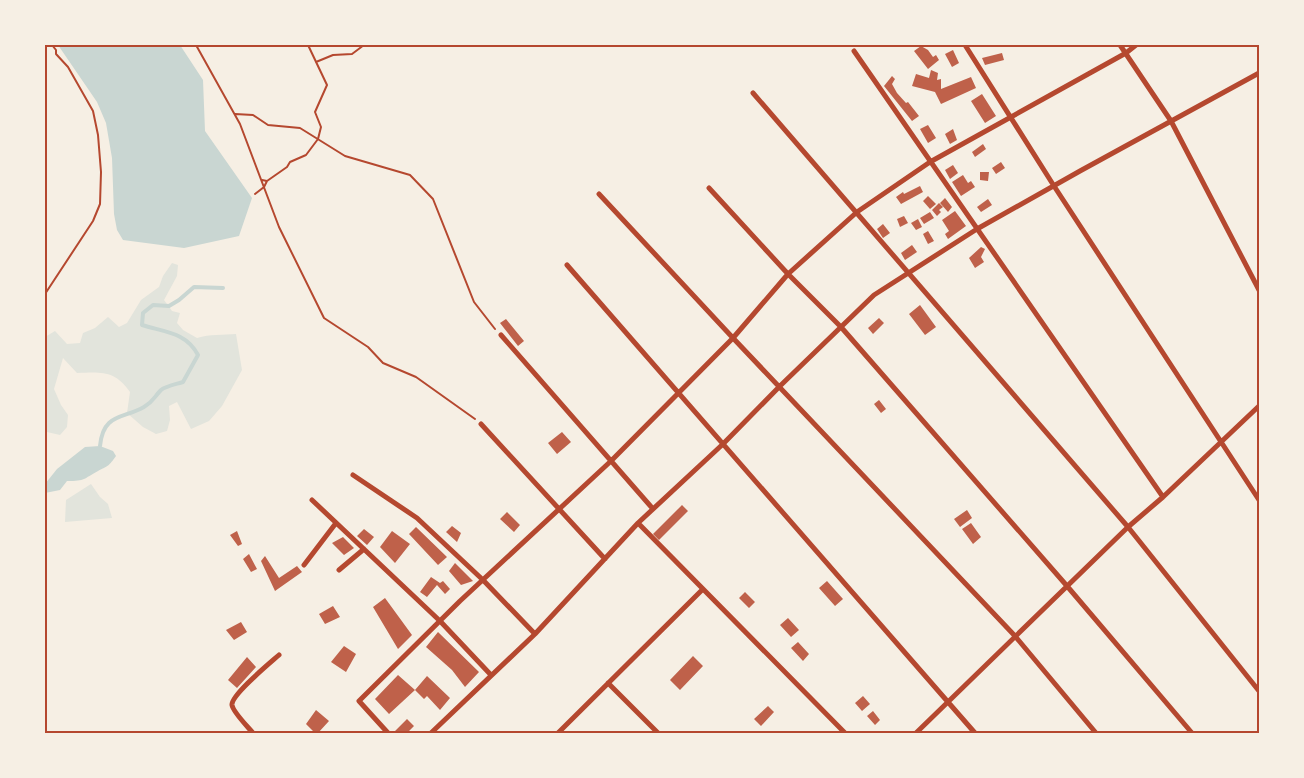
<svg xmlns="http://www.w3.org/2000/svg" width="1304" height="778" font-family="'Exo 2',sans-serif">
	<rect width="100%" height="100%" fill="#f6efe4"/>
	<path fill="#e2e4dc" d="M172,263L178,265L177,276L164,300L172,311L180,313L177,323L183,330L197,338C210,334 223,335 236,334L242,370L222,406L209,421L191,429L177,402L169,406L170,420L167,431L156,434L143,427L127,413L130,392C115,370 101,372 77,373L63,358L54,389L61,405L68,415L67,427L60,435L47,432L45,413V337L55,331L67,344L80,343L83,333L95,328L108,317L119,327L127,323L141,300L159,287L163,276Z
		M91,484L100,497L108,504L112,518L65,522L66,500Z"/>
	<path fill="#c9d6d2" d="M58,45H180L203,80L205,131L252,198L239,236L184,248L123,240L117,230L114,214L112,158L106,123L97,102Z
		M100,446L113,451L116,456C109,466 108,466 98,471C83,479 86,481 67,481L60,490L45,493V484L57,469L85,447Z"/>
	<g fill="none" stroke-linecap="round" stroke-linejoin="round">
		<path stroke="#c9d6d2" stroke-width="4" d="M100,446C103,413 123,419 144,407C154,401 154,397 161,390C166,386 177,384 183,382L198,355C186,332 164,332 142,325L143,313L153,305L169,306L179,300L194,287L223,288"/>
	</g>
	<path fill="#bf614a" d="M921,46L928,50L933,57L936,55L939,60L928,69L914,51Z
		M953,50L959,63L952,67L945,54Z
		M1002,53L1004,60L985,65L982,58Z
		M931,70L938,73L937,80L941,79V89L971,77L976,88L941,104L935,92L912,86L916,74L929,78Z
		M892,76L895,79L892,84L897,93L906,103L908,102L919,116L912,121L884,86Z
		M982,94L996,116L985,123L971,101Z
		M928,125L936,138L928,143L920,129Z
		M953,129L957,140L950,144L945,134Z
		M983,144L986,149L975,157L972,152Z
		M1001,162L1005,168L996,174L992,168Z
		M953,165L958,173L950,179L945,170Z
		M980,172H989L988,181L980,180Z
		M963,175L968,183L971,181L975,187L961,196L952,182Z
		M920,186L923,192L901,204L896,197L903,192L904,194Z
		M928,196L936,204L930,209L923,201Z
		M945,198L952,207L948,212L940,203Z
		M988,199L992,205L981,212L977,207Z
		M939,203L943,207L939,210L941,212L937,216L932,210Z
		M955,211L966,226L948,239L945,234L949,231L942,220Z
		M930,212L934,218L924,224L920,218Z
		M904,216L908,223L900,227L897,219Z
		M918,219L922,227L916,230L911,223Z
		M883,224L890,233L883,238L877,229Z
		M928,231L934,241L928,244L923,234Z
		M912,245L917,252L905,260L901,253Z
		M981,247L985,249L981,257L984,262L975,268L969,258Z
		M920,305L936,327L925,335L909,314Z
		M879,318L884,323L873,334L868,328Z
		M506,319L524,341L518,346L500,323Z
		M879,400L886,409L881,413L874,404Z
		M562,432L571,442L557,454L548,443Z
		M682,505L688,511L659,540L653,534Z
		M967,510L972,518L960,527L954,519Z
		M507,512L520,525L514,532L500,519Z
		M971,523L981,537L973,544L962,529Z
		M452,526L461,533L457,542L446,532Z
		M416,527L447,557L438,565L409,534Z
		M364,529L374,537L367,545L357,536Z
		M237,531L242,544L238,546L230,535Z
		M392,531L410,544L395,563L380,547Z
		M343,537L354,548L344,555L332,543Z
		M249,554L257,569L251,572L243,559Z
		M265,556L279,578L297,566L302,572L275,591L261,561Z
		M455,563L473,581L461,585L449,571Z
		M431,577L440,583L443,581L450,589L445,594L437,585L427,597L420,592Z
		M827,581L843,599L835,606L819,588Z
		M745,592L755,602L749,608L739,598Z
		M385,598L412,635L398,649L373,607Z
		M333,606L340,617L325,624L319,614Z
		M788,618L799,630L791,637L780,625Z
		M241,622L247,632L234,640L226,630Z
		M438,632L479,672L465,687L452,670L426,647Z
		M798,642L809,654L803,661L791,648Z
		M344,646L356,654L346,672L331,662Z
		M693,656L703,666L680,690L670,680Z
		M247,657L256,667L237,688L228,680Z
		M398,675L415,690L389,714L375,699Z
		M427,676L450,698L440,710L427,696L424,699L415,690Z
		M863,696L870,704L862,711L855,703Z
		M768,706L774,712L761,726L754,719Z
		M316,710L329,721L318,733H315L306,724Z
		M873,711L880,720L875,725L867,716Z
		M407,719L414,726L407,733H393Z"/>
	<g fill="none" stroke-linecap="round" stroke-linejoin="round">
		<path stroke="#b5482f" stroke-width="2" d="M196,45L240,124L279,227L324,318L368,347L383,363L416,377L475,419
			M316,62L333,55L352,54L364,45
			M235,114L253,115L268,125L300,128L345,156L410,175L433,199L474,302L495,329
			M267,181L287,167L290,162L306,155L318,139L321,127L315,112L327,85L308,45
			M255,194L264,187L267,181L262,180
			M45,294L93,221L100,204L101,172L98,135L93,111L68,67L56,54V50L52,45"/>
		<path stroke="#b5482f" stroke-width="5" d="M965,45L1054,186L1259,500
			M1120,45L1171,121L1259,290
			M854,51L1163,497
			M753,93L1128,527L1259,691
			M709,188L788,274L841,327L1067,586L1192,733
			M599,194L733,338L1015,636L1096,733
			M567,265L975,733
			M501,335L653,509
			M481,424L605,559
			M353,475L417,518L483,580L535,634
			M312,500L440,621L491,675
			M638,523L845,733
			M304,565L336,523
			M339,570L364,549
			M608,683L658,733
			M253,733C248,727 233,712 232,705C231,695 270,663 279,655
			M388,733L359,701L460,601L611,461L733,338L788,274L857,212L930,162L1126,53L1136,45
			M431,733L535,634L638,523L723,444L780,386L874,295L977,229L1080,171L1259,73
			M558,733L703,589
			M916,733L1128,527L1163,497L1259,406"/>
	</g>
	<rect width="1304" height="778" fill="none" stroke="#f6efe4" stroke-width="92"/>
	<rect x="46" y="46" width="1212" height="686" fill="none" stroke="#b5482f" stroke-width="2"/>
</svg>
